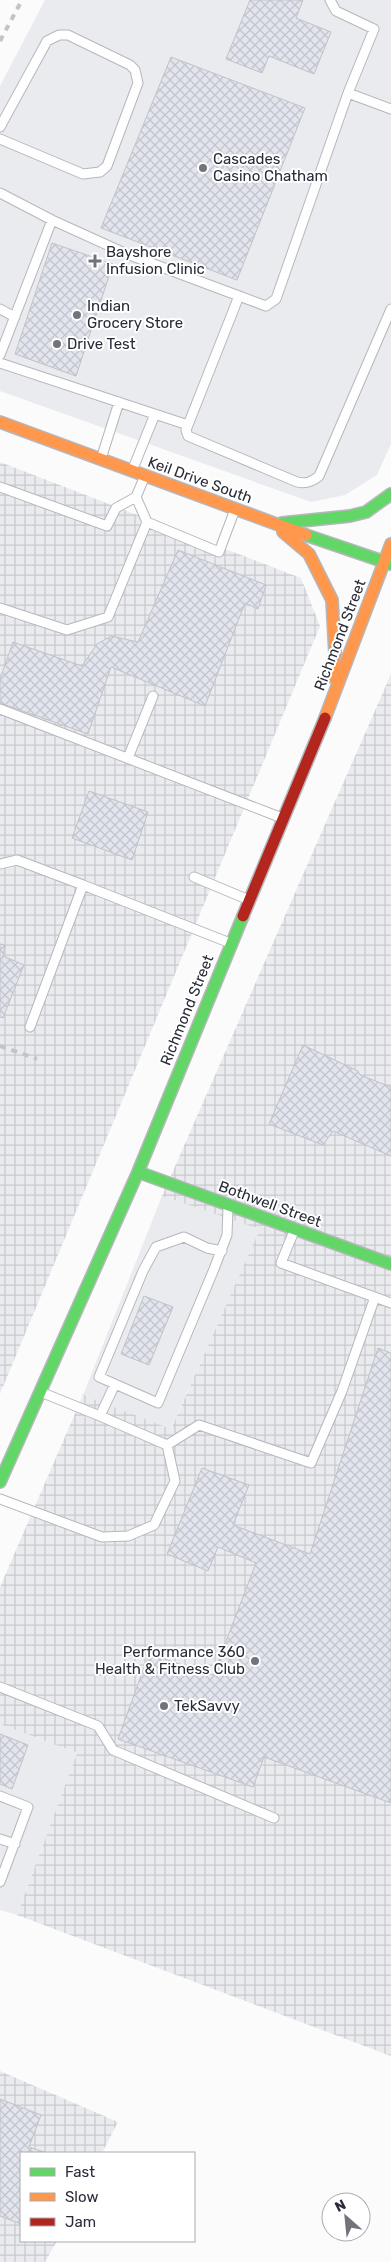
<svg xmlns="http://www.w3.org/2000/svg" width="391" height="2262" font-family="Rubik,sans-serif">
	<defs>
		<pattern id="industrial-grid" width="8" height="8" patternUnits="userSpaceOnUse" patternTransform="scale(1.25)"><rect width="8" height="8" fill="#eaebef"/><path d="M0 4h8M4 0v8" fill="none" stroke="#c9cace"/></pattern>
		<pattern id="building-cross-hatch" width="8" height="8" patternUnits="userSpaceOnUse" patternTransform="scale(1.25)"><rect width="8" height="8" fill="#e3e5ee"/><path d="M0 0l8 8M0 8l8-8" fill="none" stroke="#c3c5cd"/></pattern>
	</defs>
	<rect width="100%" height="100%" fill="#fbfbfb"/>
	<path fill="#eaebef" d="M45,0H391V444L377,475L345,495L311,502L0,391V86Z
		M162,1196L261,1229L170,1430L83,1395Z
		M0,1724L77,1753L17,1915L0,1910Z"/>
	<path fill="url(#industrial-grid)" d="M0,462L301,578L320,626L0,1394Z
		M391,674V2056L17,1915L77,1753L0,1724V1587L83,1395L171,1429L260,1229L162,1196Z
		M0,2071L118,2122L102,2153H21V2241H57L45,2262H0Z"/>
	<path fill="url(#building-cross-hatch)" stroke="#c1c2c7" d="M250,0H303L296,18L331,32L314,74L269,56L262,73L226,59Z
		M171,57L305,108L237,280L101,228Z
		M52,243L113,264L76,376L15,354Z
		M178,550L266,585L258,609L245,603L205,706L111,667L88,734L0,703V679L13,642L82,666L97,644L111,636L138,642Z
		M89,791L148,812L132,860L72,838Z
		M0,944L5,945L3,956L24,965L3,1018L0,1017Z
		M303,1045L358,1071L360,1075L391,1087V1156L333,1131L323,1145L269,1124Z
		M144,1296L173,1307L149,1365L121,1354Z
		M378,1348L391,1353V1803L264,1757L253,1787L118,1739L149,1654L213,1675L256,1563L218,1547L208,1571L167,1554L202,1468L249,1485L233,1525L310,1554Z
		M0,1734L28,1745L12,1789L0,1784Z
		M0,2099L41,2115L29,2147L47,2153H21V2224L0,2216Z"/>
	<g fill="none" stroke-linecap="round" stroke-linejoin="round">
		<defs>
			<path id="lane" d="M330,0L336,11L374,29L348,93L391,109
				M348,93L276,299L266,306L239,296L186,430L188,436L297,482C306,484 312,482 319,476L391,309
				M0,127L47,41L59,35H68L130,65L135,70L138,83L107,166L100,172L83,174L0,139
				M0,193L52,220L127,254L239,296
				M0,309L15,317
				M0,355L52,220
				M0,363L188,425
				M101,459L119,402
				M132,471L155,414
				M0,487L107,526L116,508L136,497L144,478
				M147,522L219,552L234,512
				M0,608L67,630L108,617L147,522L136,497
				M0,709L282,818
				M128,758L153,696
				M0,864L17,860L83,885
				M194,877L249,900
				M30,1027L83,885L230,943
				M294,1231L281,1263L391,1303
				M222,1251L207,1248L184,1237L156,1247L143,1271L99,1377L158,1403L214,1269L227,1235L228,1207
				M43,1393L100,1416L115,1384
				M167,1445L199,1425L311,1463L342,1391L375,1297
				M0,1499L102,1537L128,1536L154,1525L175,1481L167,1445L100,1416
				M0,1687L98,1726L113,1750L274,1818
				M0,1796L28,1807L0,1882
				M0,1839L15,1844"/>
			<path id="fast" d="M282,523L350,516L366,512L391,494
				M306,535L391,564
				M138,1172L391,1264
				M0,1482L138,1172L243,916"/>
			<path id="slow" d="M0,422L306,535
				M283,532L309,554L332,600L335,654L332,677
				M325,718L391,544"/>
			<path id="jam" d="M243,916L325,718"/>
		</defs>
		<use href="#lane" stroke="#b6b7bc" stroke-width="11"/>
		<use href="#fast" stroke="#b6b7bc" stroke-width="14"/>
		<use href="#slow" stroke="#b6b7bc" stroke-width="14"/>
		<use href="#jam" stroke="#b6b7bc" stroke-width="14"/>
		<use href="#lane" stroke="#fefefe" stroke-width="9"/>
		<use href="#fast" stroke="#63d668" stroke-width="11"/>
		<use href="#slow" stroke="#ff974d" stroke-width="11"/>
		<use href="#jam" stroke="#b3261e" stroke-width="11"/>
		<path stroke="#c3c4c5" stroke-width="4" stroke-dasharray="6 6" stroke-linecap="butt" d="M0,41L22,0
			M0,1046L37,1059"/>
	</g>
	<g fill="#72747c" stroke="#fff" stroke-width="2">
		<circle cx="203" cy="168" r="5"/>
		<path d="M92.5 253.5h5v5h5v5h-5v5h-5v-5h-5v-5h5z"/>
		<circle cx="77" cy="315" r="5"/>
		<circle cx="57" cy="344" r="5"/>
		<circle cx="255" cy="1661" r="5"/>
		<circle cx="164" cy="1706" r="5"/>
	</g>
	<g text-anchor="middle" stroke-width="4" stroke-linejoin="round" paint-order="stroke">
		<g font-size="15" fill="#292c38" stroke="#fff" text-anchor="start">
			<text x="213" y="164">Cascades<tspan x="213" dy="17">Casino Chatham</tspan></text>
			<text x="106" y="257">Bayshore<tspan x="106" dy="17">Infusion Clinic</tspan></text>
			<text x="87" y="311">Indian<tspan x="87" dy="17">Grocery Store</tspan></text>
			<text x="67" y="349">Drive Test</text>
			<text x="245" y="1657" text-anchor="end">Performance 360<tspan x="245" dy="17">Health &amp; Fitness Club</tspan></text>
			<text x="174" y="1711">TekSavvy</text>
		</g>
		<g font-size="15" fill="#292c38" stroke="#fff">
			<text transform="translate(200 480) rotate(20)" y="5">Keil Drive South</text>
			<text transform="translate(340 635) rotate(-69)" y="5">Richmond Street</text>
			<text transform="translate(187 1010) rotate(-68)" y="5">Richmond Street</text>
			<text transform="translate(270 1204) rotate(20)" y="5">Bothwell Street</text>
		</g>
	</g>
	<rect x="20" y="2152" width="175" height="90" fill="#ffffff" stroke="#a9abaf"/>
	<rect x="30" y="2168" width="25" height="8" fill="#63d668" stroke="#a9abaf"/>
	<text x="65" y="2177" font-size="15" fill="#292c38">Fast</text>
	<rect x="30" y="2193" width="25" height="8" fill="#ff974d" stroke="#a9abaf"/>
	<text x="65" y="2202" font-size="15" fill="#292c38">Slow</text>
	<rect x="30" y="2218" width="25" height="8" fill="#b3261e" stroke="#a9abaf"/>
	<text x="65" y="2227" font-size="15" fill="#292c38">Jam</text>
	<g transform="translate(346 2217) rotate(333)"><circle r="24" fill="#ffffff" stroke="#a9abaf"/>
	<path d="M0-4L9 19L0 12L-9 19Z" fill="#72747c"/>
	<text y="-8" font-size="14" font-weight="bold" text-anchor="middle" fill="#292c38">N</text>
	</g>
</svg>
